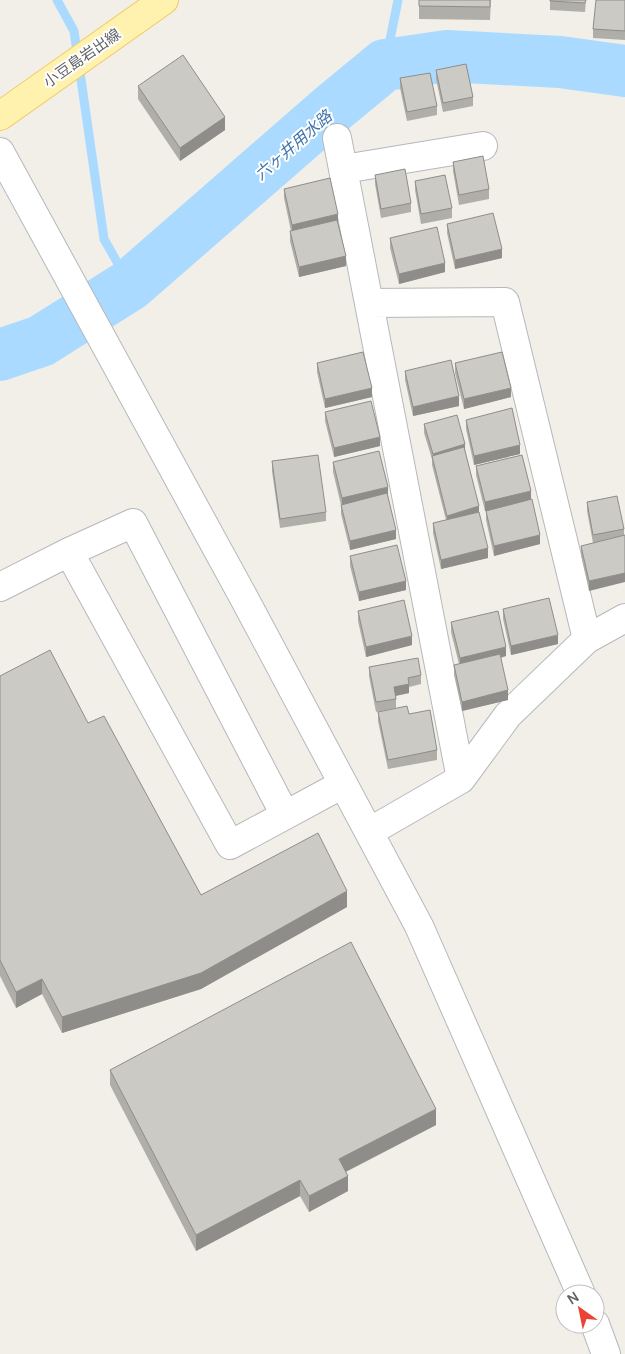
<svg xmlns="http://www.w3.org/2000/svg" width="625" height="1354" font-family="Manrope,'Noto Sans JP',sans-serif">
	<rect width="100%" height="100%" fill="#f1efe8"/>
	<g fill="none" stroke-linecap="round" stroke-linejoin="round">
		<path stroke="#aadaff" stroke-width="9" d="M57,0L74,31L104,239L130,285
			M385,65L398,0"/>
		<path stroke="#aadaff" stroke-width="52" d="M0,355L41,341L130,285L334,107L385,65L447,56L560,62L625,71"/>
		<defs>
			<path id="minor" d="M337,138L461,779
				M0,152L244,598L419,926L581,1294
				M344,169L483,146
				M369,303L505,302L587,639
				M69,552L133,523L285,815
				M0,587L69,552L230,845L343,784
				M369,832L461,779L508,715L587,639L625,618
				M595,1324L606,1354"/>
			<path id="major" d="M0,116L164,0"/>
		</defs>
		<use href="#minor" stroke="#b5b8bc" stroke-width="30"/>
		<use href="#major" stroke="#f2c960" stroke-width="30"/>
		<use href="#minor" stroke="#fff" stroke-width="28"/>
		<use href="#major" stroke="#fff2af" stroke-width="28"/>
	</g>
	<path fill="#afaea9" d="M491,0L490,20L419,19V6Z
		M550,0H586L585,12L550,10Z
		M625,0V40L593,38V29Z
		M436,70L473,97V106L443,112L436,79Z
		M400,78L437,106V115L407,121L400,88Z
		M138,86L225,130L180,161L138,99Z
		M453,162L489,189V199L459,205L453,171Z
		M375,175L411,203V212L381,218L375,184Z
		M415,181L452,208V218L421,224L415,190Z
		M284,189L338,223L346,266L299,277L290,241V231H291L284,198Z
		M447,224L502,258L455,269L447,233Z
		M390,238L445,272L399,284L390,248Z
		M317,363L372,397L325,408L317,372Z
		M455,363L511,397L464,409L455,373Z
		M405,371L459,406L413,416L405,380Z
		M325,412L380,446L334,457L325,421Z
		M466,420L520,454L474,465L466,429Z
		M424,424L465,450L479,514L488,558L441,569L433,533V523L446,520L432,465V459L424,433Z
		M272,461L326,512V521L280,528L272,471Z
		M333,462L388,495L396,539L350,550L341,514V505L333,472Z
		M476,466L531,500L540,544L494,556L486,520V511H485L476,475Z
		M587,502L624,529V535L589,591L581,555V546L593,543L587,511Z
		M350,556L406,590L359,601L350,566Z
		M503,609L558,644L511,655L503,619Z
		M358,611L412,645L366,657L358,621Z
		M451,622L506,656L501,658L508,700L462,711L454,675V665L459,664L451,632Z
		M369,667L421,675V684L409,687V693L396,696V708L376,712L369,676Z
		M0,676L88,723L201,895L347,907L201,989L62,1033L42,994L16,1008L0,976Z
		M378,712L409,714L437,750V760L388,769L378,721Z
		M110,1070L436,1125L346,1172L348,1191L309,1212L300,1196L196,1251L110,1085Z"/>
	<path fill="#8f8d8a" d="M225,117V130L180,161V148Z
		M338,214V223L292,234V225Z
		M502,249V258L455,269V260Z
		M346,256V266L299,277V267Z
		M445,263V272L399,284V274Z
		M372,388V397L325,408V399Z
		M511,388V397L464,409V399Z
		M459,396V406L413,416V407Z
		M380,437V446L334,457V448Z
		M465,444V454L433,461V454Z
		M520,445V454L474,465V456Z
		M388,487V497L342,508V498Z
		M531,491V500L485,511V502Z
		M479,506V516L447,525V516Z
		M396,530V539L350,550V541Z
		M540,535V544L494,556V546Z
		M488,548V558L441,569V560Z
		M625,573V582L589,591V581Z
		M406,581V590L359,601V592Z
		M558,635V644L511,655V646Z
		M412,636V645L366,657V647Z
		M506,647V656L460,667V658Z
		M409,684V693L394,696V687Z
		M508,690V700L462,711V702Z
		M347,891V907L201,989L62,1033V1017Z
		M42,979V994L16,1008V992Z
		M436,1109V1125L339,1175V1159Z
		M348,1176V1191L309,1212V1196Z
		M300,1180V1196L196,1251V1235Z"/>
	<path fill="#cccac5" stroke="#8f8d8a" d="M419,0H490V7L419,6Z
		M550,0H586L585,3L550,1Z
		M596,0H625V31L593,29Z
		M183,55L225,117L180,148L138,86Z
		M466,64L473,97L443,103L436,70Z
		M430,73L437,106L407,112L400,78Z
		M483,156L489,189L459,195L453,162Z
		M405,169L411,203L381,209L375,175Z
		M445,175L452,208L421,214L415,181Z
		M330,178L338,214L292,225L284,189Z
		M493,213L502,249L455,260L447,224Z
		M337,220L346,256L299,267L290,231Z
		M437,227L445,263L399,274L390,238Z
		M363,352L372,388L325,399L317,363Z
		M502,352L511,388L464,399L455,363Z
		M451,360L459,396L413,407L405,371Z
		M371,401L380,437L334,448L325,412Z
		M512,408L520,445L474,456L466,420Z
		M457,415L465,444L433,454L424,424Z
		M464,447L479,506L447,516L432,456Z
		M379,451L388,487L342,498L333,462Z
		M318,455L326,512L280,519L272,461Z
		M522,455L531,491L485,502L476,466Z
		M387,493L396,530L350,541L341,505Z
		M617,496L624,529L593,535L587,502Z
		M532,499L540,535L494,546L486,511Z
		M479,512L488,548L441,560L433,523Z
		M625,535V573L589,581L581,546Z
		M397,545L406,581L359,592L350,556Z
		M549,598L558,635L511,646L503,609Z
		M404,600L412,636L366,647L358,611Z
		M498,611L506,647L460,658L451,622Z
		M50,650L88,723L104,716L201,895L318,833L347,891L201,973L62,1017L42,979L16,992L0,960V676Z
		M500,654L508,690L462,702L454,665Z
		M418,658L421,675L408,678L409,684L394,687L396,699L376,702L369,667Z
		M407,706L409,714L430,710L437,750L388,760L378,712Z
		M351,942L436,1109L339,1159L348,1176L309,1196L300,1180L196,1235L110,1070Z"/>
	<g text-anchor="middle" stroke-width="4" stroke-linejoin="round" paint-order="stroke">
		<g font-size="15" fill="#5f6368" stroke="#fff">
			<text transform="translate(82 58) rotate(-35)" y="5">小豆島岩出線</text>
		</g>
		<g font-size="16" font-style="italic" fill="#4174aa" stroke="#fff">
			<text transform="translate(293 145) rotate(-41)" y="6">六ヶ井用水路</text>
		</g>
	</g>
	<g transform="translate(580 1309) rotate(327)"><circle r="24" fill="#ffffff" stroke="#bfc1c3"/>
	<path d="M0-4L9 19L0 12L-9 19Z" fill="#ea4335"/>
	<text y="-8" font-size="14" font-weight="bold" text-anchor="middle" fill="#5f6368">N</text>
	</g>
</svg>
